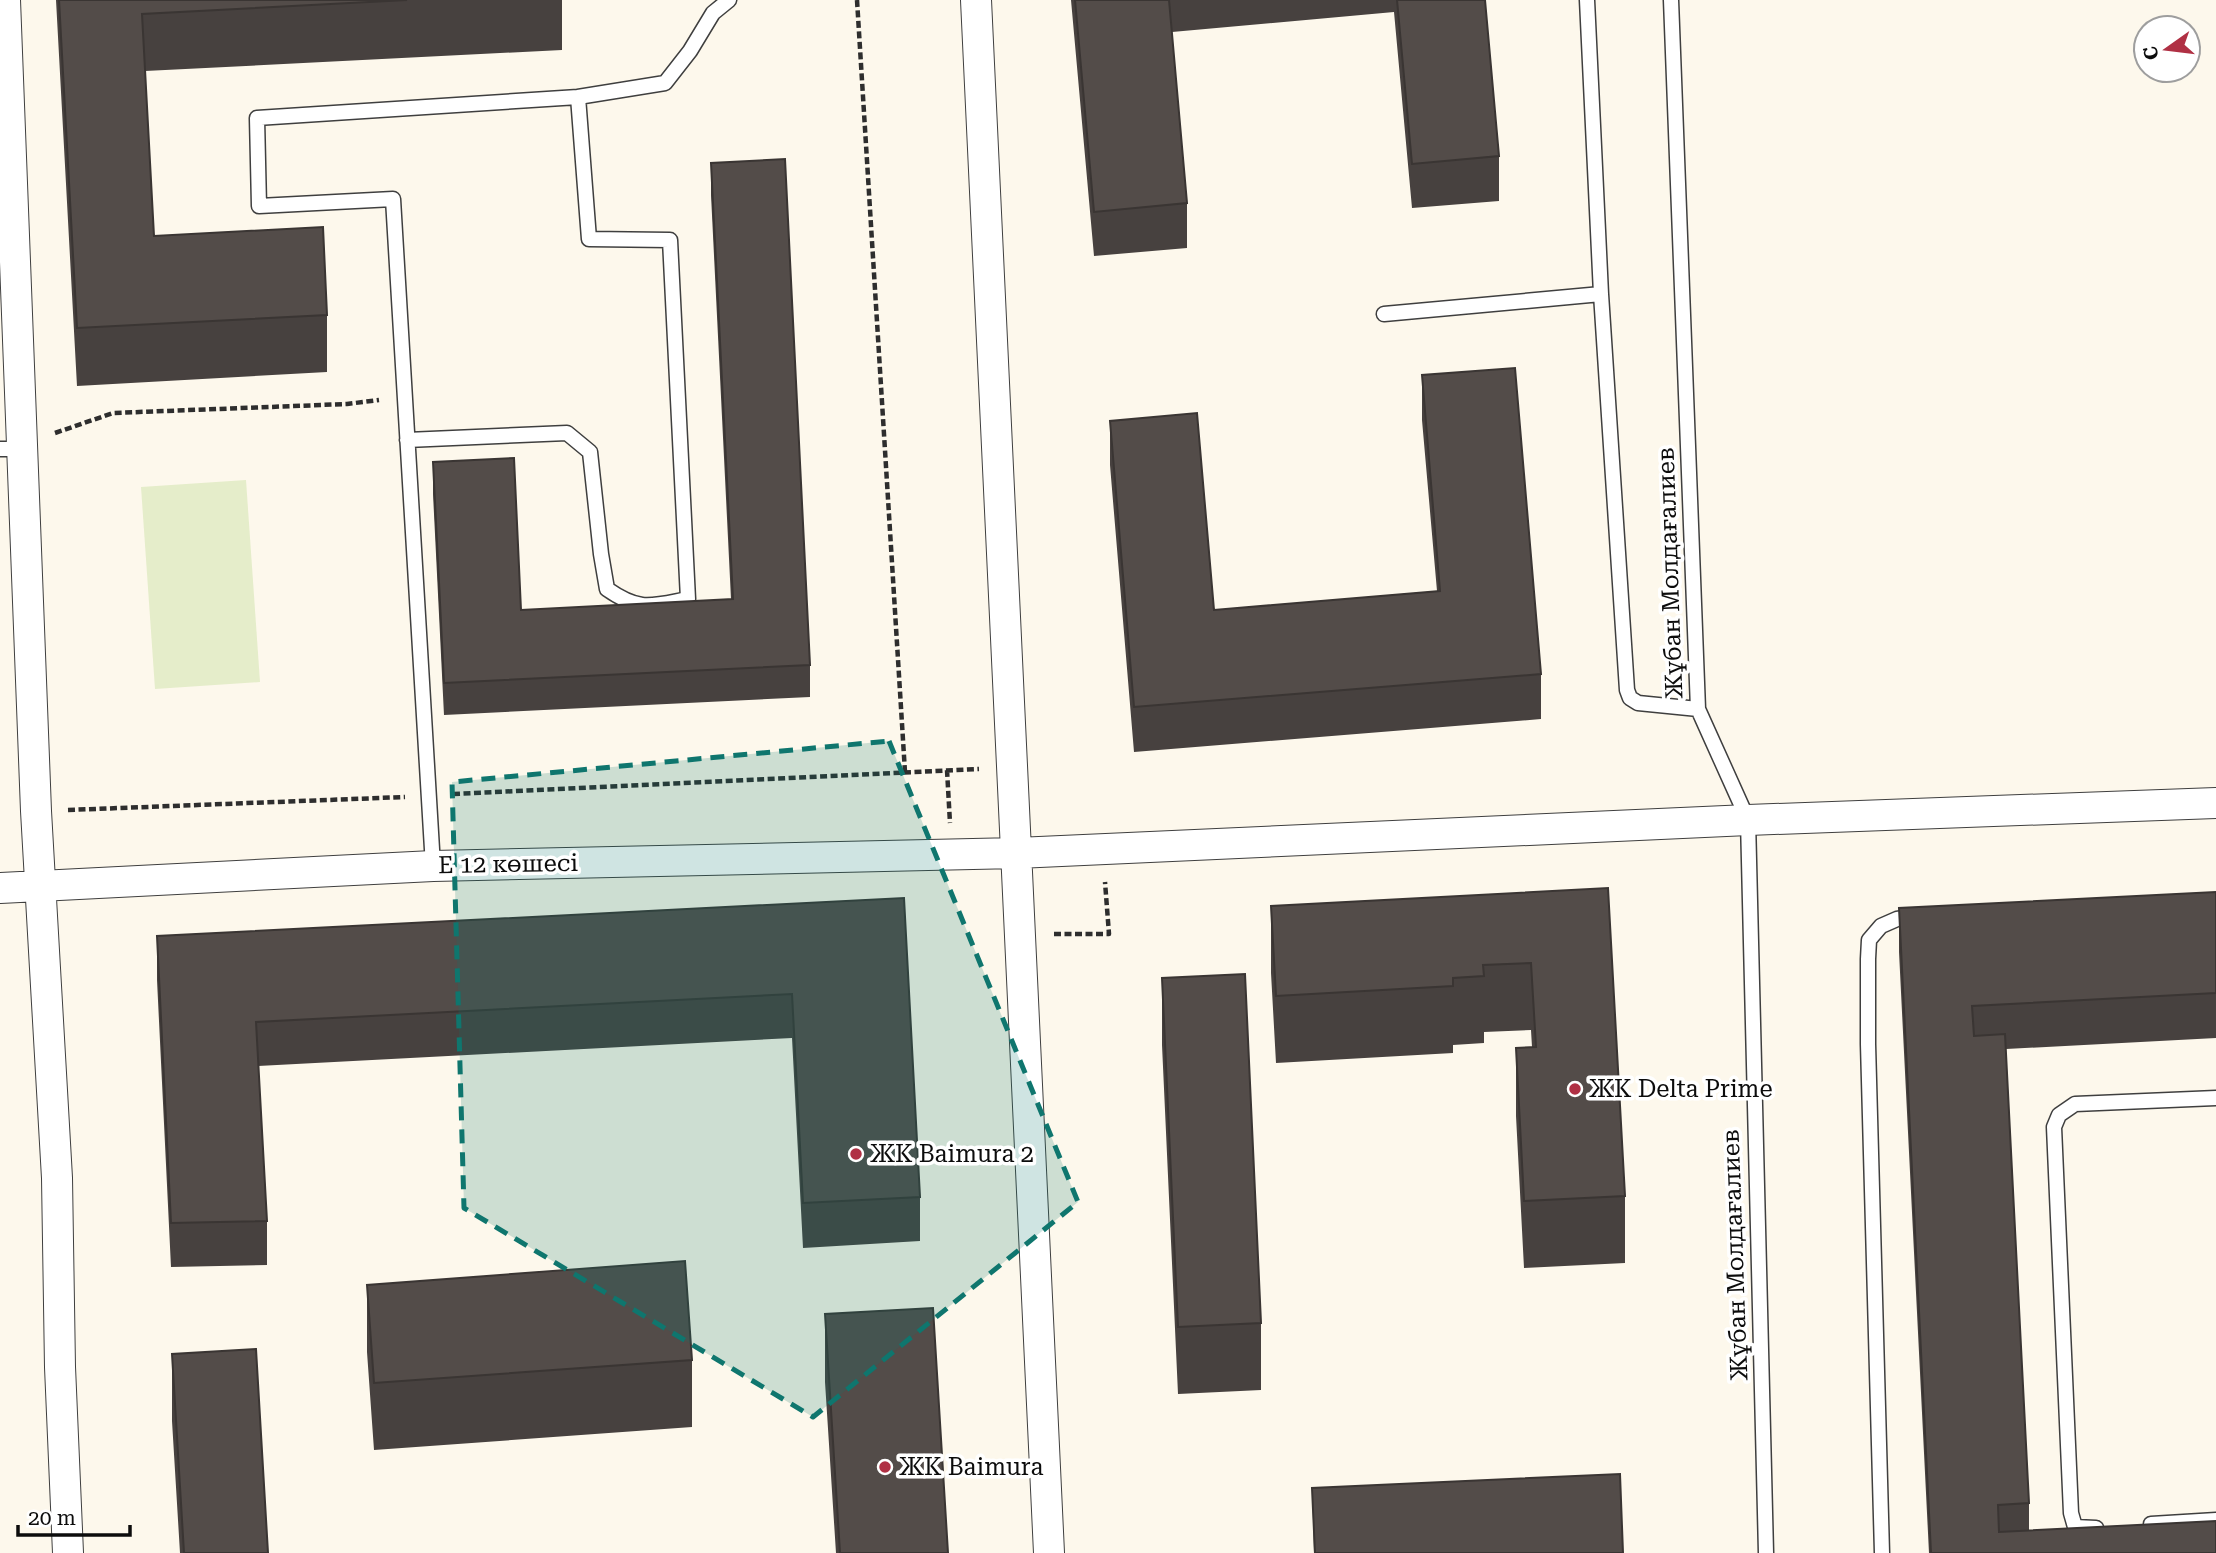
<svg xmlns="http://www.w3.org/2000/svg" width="2216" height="1553" font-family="'Roboto Serif',serif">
	<rect width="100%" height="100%" fill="#fdf8ec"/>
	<path fill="#e5edca" d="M246,480L260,682L155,689L141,487Z"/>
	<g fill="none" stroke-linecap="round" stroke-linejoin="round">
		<defs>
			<path id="service" d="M1587,0L1601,294L1627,690L1630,698L1638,703L1698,709
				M1671,0L1698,709L1748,820L1766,1553
				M578,97L665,83L690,51L713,13L729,0
				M1384,314L1601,294
				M407,440L567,433L590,452L601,554L607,589C640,612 651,606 688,599L670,240L589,239L578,97L257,118L259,206L393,199L433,866
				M0,449H21
				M2151,1524L2216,1520
				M2096,1528L2075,1527L2071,1513L2054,1127L2059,1115L2075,1104L2216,1098
				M1882,1553L1868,1044V959L1869,940L1881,926L1897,919L1917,916"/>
			<path id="minor" d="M5,0L36,811L57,1178L60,1367L68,1553
				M976,0L1049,1553
				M0,888L433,866L1017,853L1748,820L2216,803"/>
		</defs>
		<use href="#service" stroke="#3f3f3f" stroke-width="17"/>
		<use href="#minor" stroke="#3f3f3f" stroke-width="32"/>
		<path stroke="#2e2e2e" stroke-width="4.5" stroke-dasharray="7 3.5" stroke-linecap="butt" d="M857,0L905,772
			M55,433L113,413L347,404L379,400
			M947,770L950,823
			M453,794L979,769
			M68,810L405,797
			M1054,934H1109L1105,882"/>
		<use href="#service" stroke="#fff" stroke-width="14"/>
		<use href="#minor" stroke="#fff" stroke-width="30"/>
	</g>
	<path fill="#47413f" d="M56,0H562V50L145,71L154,236L327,315V372L77,386Z
		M1071,0H1485L1499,156V201L1412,208L1394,12L1172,32L1187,203V248L1094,256Z
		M711,163L810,665V697L444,715L433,494V462L521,610L731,599L711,195Z
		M1422,375L1541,674V719L1134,752L1110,465V421L1214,610L1437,591L1422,420Z
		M1608,888L1625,1196V1263L1524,1268L1516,1116V1048L1532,1047L1531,1030L1484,1032V1043L1453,1045V1053L1276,1063L1271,973V906Z
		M2216,892V1038L2006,1049L2029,1503V1530L2216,1553H1929L1899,952V908Z
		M904,898L920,1197V1241L803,1248L792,1038L258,1066L267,1221V1265L171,1267L157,980V936Z
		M1162,978L1261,1323V1390L1178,1394L1162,1045Z
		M367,1285L692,1360V1427L374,1450L367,1352Z
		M825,1314L948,1553H836L825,1382Z
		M172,1354L268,1553H180L172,1421Z
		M1312,1488L1623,1553H1314Z"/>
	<path fill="#534c49" stroke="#3a3533" stroke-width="2" d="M59,0H407L142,14L154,236L323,227L327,315L77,328Z
		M1075,0H1169L1187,203L1094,212Z
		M1397,0H1485L1499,156L1412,164Z
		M785,159L810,665L444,683L433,462L514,458L521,610L733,599L711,163Z
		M1515,368L1541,674L1134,707L1110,421L1197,413L1214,610L1440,591L1422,375Z
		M1608,888L1625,1196L1524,1201L1516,1048L1536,1047L1531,963L1483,965L1484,976L1453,978V986L1276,996L1271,906Z
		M2216,892V993L1972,1006L1974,1036L2005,1034L2029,1503L1998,1505L1999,1532L2216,1521V1553H1931L1899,908Z
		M904,898L920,1197L803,1203L792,994L256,1022L267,1221L171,1223L157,936Z
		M1245,974L1261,1323L1178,1327L1162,978Z
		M685,1261L692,1360L374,1383L367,1285Z
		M933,1308L948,1553H840L825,1314Z
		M256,1349L268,1553H184L172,1354Z
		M1620,1474L1623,1553H1315L1312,1488Z"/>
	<path fill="#0f766e" fill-opacity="0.2" stroke="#0f766e" stroke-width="5" stroke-dasharray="14 9" stroke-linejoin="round" d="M889,741L1078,1202L813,1417L464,1208L452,782Z"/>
	<g fill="#b03044" stroke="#fff" stroke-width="2.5">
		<circle cx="1575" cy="1089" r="7"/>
		<circle cx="856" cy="1154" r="7"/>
		<circle cx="885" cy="1467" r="7"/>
	</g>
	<g text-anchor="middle" stroke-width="7" stroke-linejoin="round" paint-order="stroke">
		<g font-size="24" fill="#0c0c0c" stroke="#fff">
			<text transform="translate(1670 573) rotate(-92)" y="8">Жұбан Молдағалиев</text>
			<text transform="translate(508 864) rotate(-1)" y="8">Е 12 көшесі</text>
			<text transform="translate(1735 1255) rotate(-92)" y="8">Жұбан Молдағалиев</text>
		</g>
		<g font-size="24" fill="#0c0c0c" stroke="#fff" text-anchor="start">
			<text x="1589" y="1097">ЖК Delta Prime</text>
			<text x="870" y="1162">ЖК Baimura 2</text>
			<text x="899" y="1475">ЖК Baimura</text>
		</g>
	</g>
	<g transform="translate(2167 49) rotate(256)"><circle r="33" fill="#ffffff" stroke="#9e9e9e" stroke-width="2"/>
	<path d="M0-5L12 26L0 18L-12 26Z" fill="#b03044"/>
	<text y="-10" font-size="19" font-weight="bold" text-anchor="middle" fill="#0c0c0c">С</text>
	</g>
	<path d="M18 1525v10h112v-10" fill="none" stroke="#0c0c0c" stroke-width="3.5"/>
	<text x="28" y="1525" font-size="21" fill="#0c0c0c" stroke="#ffffff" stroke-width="5" paint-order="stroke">20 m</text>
</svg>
